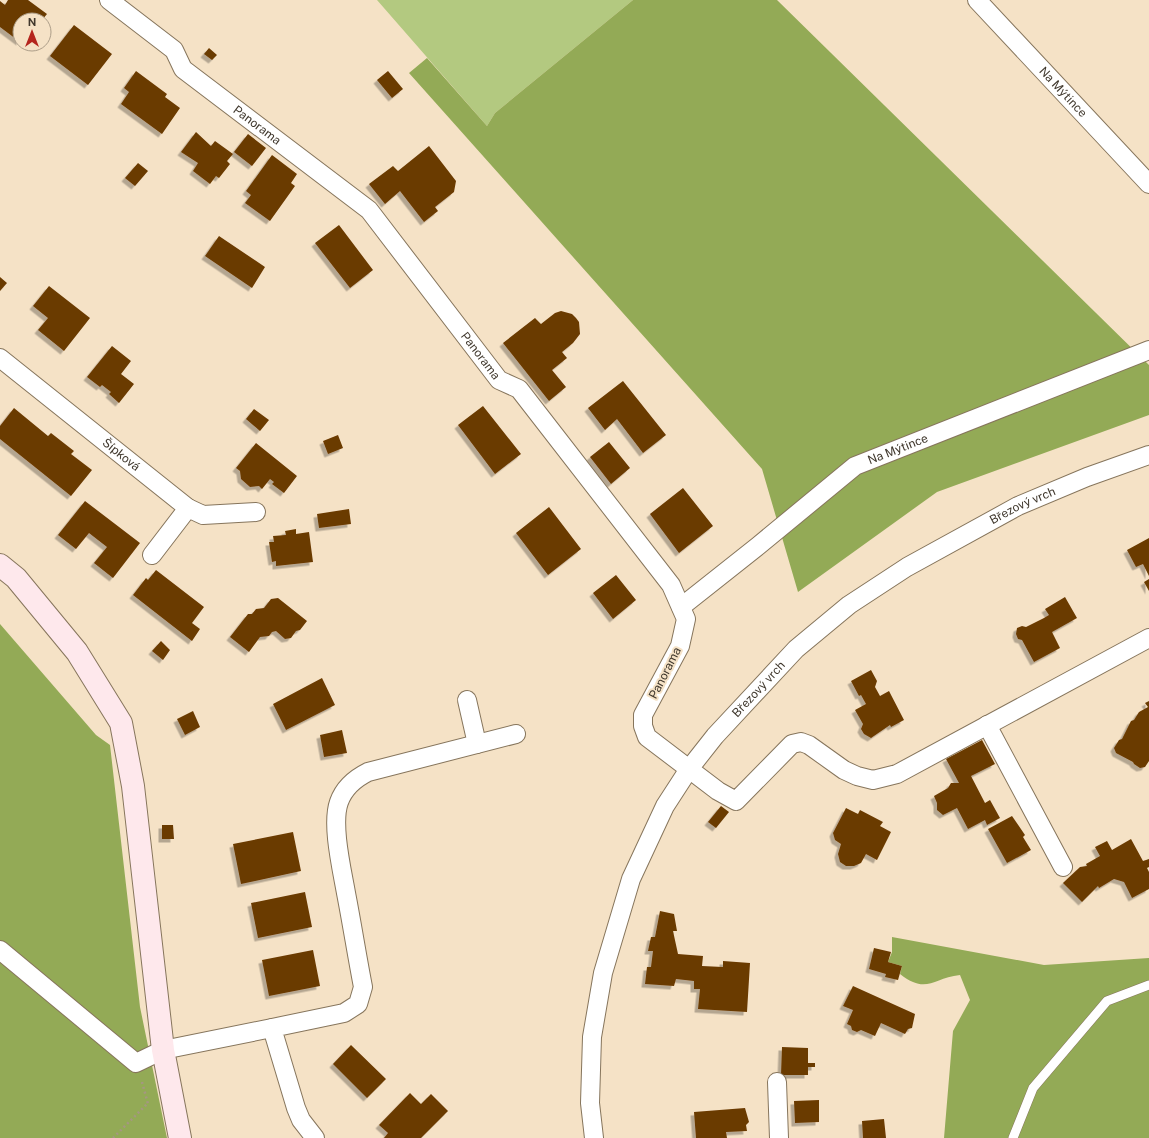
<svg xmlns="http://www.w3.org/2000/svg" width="1149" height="1138" font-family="'Public Sans',sans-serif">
	<defs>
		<filter id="shadow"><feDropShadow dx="-3.5" dy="3.5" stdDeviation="0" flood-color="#0004"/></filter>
	</defs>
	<rect width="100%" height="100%" fill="#f5e2c6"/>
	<path fill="#b3c980" d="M377,0H633L495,113L487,126Z"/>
	<path fill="#93aa56" d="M633,0H777L1149,365V415L937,492L798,592L762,469L409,73L427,58L487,126L495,113Z
		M0,624L96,735L110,745L140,1007L167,1138H0Z
		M892,937L1044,965L1149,958V1138H944L953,1031L970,1000L960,975C932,978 927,995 900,974L902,966L888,962L892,952Z"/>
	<path fill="#6b3a06" filter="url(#shadow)" d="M8,0H28L47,14L42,20H20V42L0,27V1L5,5Z
		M74,25L112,54L88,85L50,56Z
		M209,48L217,55L212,60L204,54Z
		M136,71L167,94L165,97L180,108L162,134L121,104L129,92L124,88Z
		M388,71L403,89L392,98L377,80Z
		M196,132L211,146L215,141L233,154L227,161L230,164L219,178L216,176L210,184L193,171L198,163L181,152Z
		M248,134L266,148L252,166L234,152Z
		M429,146L456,181L454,192L435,207L438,211L424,222L400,191L385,204L369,184L393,166L398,171Z
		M272,155L297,174L291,183L295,186L270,221L245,203L251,195L246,191Z
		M138,163L148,171L135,186L125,178Z
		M339,225L373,270L350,288L315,243Z
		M219,236L265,267L252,288L205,256Z
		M0,277L7,283L0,291Z
		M49,286L90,318L64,351L38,330L48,318L33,306Z
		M561,311L572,314L576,318L579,322L580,334L573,343L562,352L567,358L552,370L566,387L549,401L503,343L535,318L541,324L555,313Z
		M112,346L131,361L121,374L134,384L119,403L109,394L111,392L102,385L100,387L87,377Z
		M623,381L666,435L643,453L617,419L605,430L588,408Z
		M483,406L521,454L495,474L458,425Z
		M14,408L48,436L51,433L74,451L71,454L92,470L71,496L0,439V426Z
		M254,409L269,420L260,431L246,419Z
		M338,435L343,448L328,454L323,441Z
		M609,442L630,468L611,484L590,457Z
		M256,443L297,476L284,493L272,484L274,482L270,479L262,489L259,486L250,487L241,479L240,471L236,468Z
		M683,488L713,526L679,553L650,514Z
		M85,501L140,543L113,578L94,563L107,547L89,533L76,549L58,535Z
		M549,507L581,549L548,575L516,533Z
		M349,509L351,524L319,528L317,514Z
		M296,529V534L309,532L313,562L276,566V561L272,562L269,542H274L273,536L286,535L285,531Z
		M1149,538V576L1143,564L1136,567L1127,550Z
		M156,570L204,607L192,623L200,629L192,641L133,595L146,578L148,580Z
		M616,575L636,600L613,619L593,593Z
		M1149,579V591L1144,582Z
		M1065,597L1077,618L1052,632L1060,648L1034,662L1022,640L1018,639L1016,634L1017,628L1022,626L1026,627L1044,618L1049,615L1045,609Z
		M278,598L307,621L300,630L296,631L291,638L285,639L276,631L272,632L269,636L260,637L249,652L230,637L248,614H252L256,609L264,608L271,599Z
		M161,641L170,650L163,660L152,651Z
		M871,670L877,681L875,687L880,696L889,691L904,720L891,727L890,725L871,738L864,734L861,729L863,724L855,710L866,704L861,695L859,696L851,681Z
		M322,678L335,705L286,730L273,704Z
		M1149,701V761L1145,767L1140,768L1134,764L1133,762L1116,753L1114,748L1119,740L1122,739L1131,721L1134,720L1139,712L1148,707L1145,703Z
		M193,711L200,727L185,735L177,719Z
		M342,730L347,753L324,757L320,735Z
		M982,740L995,764L971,776L985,803L990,800L1000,818L987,825L985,820L968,829L957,808L943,815L937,810V803L934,796L948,788L951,783H959L946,759Z
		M721,806L729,812L716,828L708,822Z
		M846,808L858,814L860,810L883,822L880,826L891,832L877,860L866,854L861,863L854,866H846L840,862L838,854L841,844L835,840L833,833Z
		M1012,816L1025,835L1023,837L1031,850L1007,863L988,829Z
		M162,825H173L174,839H162Z
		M293,832L301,871L241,884L233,844Z
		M1131,839L1143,861L1149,859V867L1147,868L1149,872V889L1132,898L1124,882L1114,879L1099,888L1098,886L1082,902L1063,883L1080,867L1087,866L1086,864L1100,856L1095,847L1107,841L1112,850Z
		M305,892L312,927L258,938L251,903Z
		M660,911L674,914L677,931H673L678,954L703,956L702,966L723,967V961L750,963L747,1012L698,1009L700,989H694V981L676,979L674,986L645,984L647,967H651L653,951H648L651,937H655Z
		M874,948L891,952L888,962L902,966L898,980L885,977L886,974L869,969Z
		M313,950L320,986L269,996L262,960Z
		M853,986L915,1014L912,1028L908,1029L905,1034L881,1023L875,1036L861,1030L857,1032L852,1030L851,1026L847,1024L853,1010L843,1006Z
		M351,1045L386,1079L367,1098L333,1064Z
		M782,1047L808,1048V1063H815V1067H808V1075H781Z
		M410,1093L421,1104L431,1094L448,1111L421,1138H384L388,1133L379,1125Z
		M819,1100V1122L795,1123L794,1101Z
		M745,1108L749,1122L746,1125L747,1131L726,1132L727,1138H696L694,1112Z
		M884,1119L886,1138H863L862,1121Z"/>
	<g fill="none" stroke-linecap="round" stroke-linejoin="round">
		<defs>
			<path id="lane" d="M1013,1138L1033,1088L1107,1001L1149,985"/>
			<g id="street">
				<path id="s1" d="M109,0L174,50L183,69L369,210L499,380L519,389L671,585L686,619L680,646L643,715V726L647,737L718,791L736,801L792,744L801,742L809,745L844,770L857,776L873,780L897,774L1149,638"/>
				<path id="s2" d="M977,0L1149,184"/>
				<path id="s3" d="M0,358L188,508L203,515L256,512"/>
				<path d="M152,555L188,508"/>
				<path id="s4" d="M681,607L758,546L855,466L1149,350"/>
				<path d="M467,700L477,744"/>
				<path d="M987,725L1063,867"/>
				<path d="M0,950L136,1063L163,1050L272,1028"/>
				<path d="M777,1082L779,1138"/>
				<path d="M315,1138L301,1120L296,1108L272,1028L344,1013L358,1004L363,987C357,956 352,924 346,893C342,870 331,824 339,802C344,788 354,779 368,772L516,734"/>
				<path id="s5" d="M594,1138L590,1103L592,1037L603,973L631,879L665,806L689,769L715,736L796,649L849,605L907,567L1018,506L1087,477L1149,455"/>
			</g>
			<path id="secondary" d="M0,565L16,578L77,652L121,723L133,786L163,1050L180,1138"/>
		</defs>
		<use href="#lane" stroke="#86755c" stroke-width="10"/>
		<use href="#street" stroke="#86755c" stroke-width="20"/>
		<use href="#secondary" stroke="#86755c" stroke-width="24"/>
		<path stroke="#a59782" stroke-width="2.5" stroke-dasharray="2 3" stroke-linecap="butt" d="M142,1082L148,1104
			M113,1138L148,1103"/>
		<use href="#lane" stroke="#fff" stroke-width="9"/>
		<use href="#street" stroke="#fff" stroke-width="18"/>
		<use href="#secondary" stroke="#fee8ec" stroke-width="22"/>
	</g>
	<g text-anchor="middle" stroke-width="4" stroke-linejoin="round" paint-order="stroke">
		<g font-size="12" fill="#40382d" stroke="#f5e2c6">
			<text dy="4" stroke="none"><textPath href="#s2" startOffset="126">Na Mýtince</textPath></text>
			<text dy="4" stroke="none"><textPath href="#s1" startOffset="196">Panorama</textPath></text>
			<text dy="4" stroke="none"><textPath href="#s1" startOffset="520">Panorama</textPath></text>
			<text dy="4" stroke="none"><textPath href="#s4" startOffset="270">Na Mýtince</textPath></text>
			<text dy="4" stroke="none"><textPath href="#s3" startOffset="155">Šípková</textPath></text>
			<text dy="4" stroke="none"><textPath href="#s5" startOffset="819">Březový vrch</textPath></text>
			<text transform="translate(665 673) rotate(-63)" y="4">Panorama</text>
			<text dy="4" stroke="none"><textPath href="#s5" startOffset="495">Březový vrch</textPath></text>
		</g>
	</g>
	<g transform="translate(32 32)"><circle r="19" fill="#f5e2c6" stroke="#ad9e89"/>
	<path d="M0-3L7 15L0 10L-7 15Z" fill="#b4251d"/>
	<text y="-6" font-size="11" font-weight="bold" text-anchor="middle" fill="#40382d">N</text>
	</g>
</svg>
